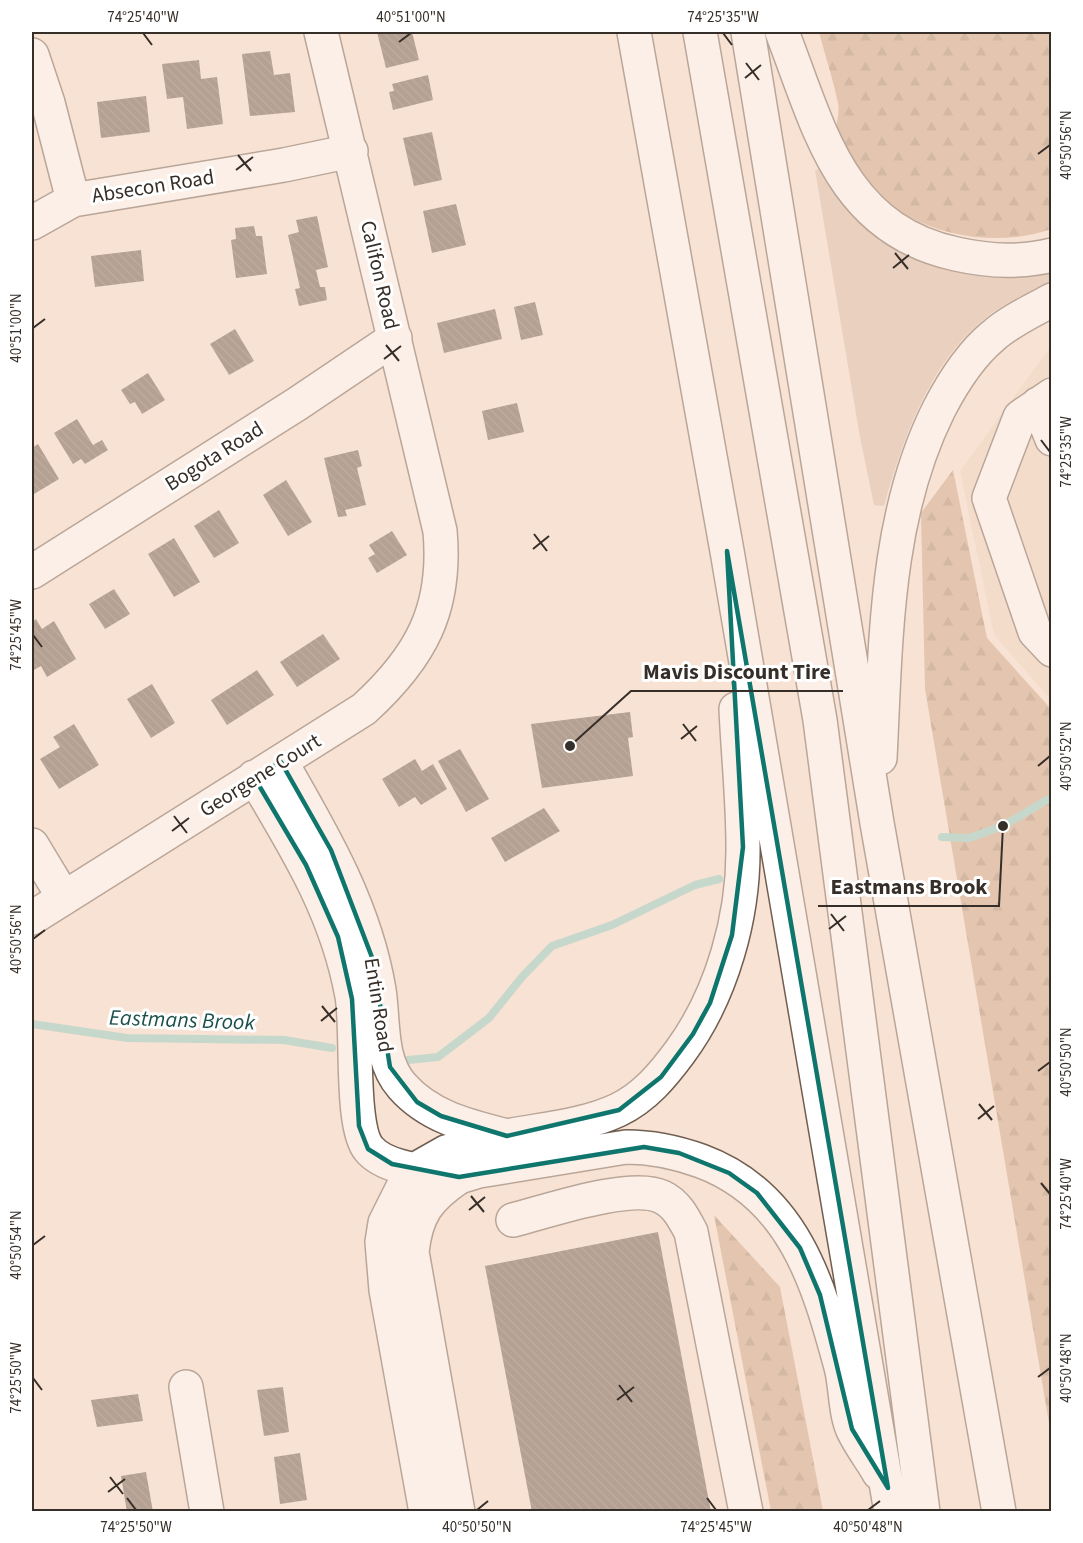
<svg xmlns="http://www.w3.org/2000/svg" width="1083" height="1543" font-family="'Source Sans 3',sans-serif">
	<defs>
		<pattern id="forest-firs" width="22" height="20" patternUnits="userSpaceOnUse" patternTransform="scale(1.5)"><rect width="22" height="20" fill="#cda383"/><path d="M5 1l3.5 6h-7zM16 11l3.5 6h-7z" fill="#a7856b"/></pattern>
		<pattern id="building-back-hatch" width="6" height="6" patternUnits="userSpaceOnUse" patternTransform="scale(1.5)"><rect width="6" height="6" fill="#645245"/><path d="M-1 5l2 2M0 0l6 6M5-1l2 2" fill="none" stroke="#77685d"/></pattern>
	</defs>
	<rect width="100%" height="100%" fill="#f7e2d3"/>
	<path fill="#f0d6c1" d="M1051,346V700L994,635L960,471Z"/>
	<path fill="#d9bba4" d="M821,169L862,221L1051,262V281C1029,293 1003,303 984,319C928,365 903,439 884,506L874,505L860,437L815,170Z"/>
	<path fill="url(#forest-firs)" d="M819,32H1051V229C980,254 883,227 849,155C846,148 839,138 837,130C836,121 840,112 838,103C833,79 825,55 819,32Z
		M953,470L987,638L1051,709V1435L925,689L921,513Z
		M714,1215L780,1287L823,1511H771Z"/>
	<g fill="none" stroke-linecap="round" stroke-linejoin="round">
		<path stroke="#8bcbc0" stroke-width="8" d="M942,837L969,838L1003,826L1052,797
			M32,1024L127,1038L284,1040L332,1048
			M408,1060L438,1057L489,1018L522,977L552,946L612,925L695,885L719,879"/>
	</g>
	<path fill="url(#building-back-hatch)" d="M377,32H412L419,60L386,68Z
		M270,51L274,75L290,73L295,112L250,116L242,54Z
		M199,60L201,79L217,77L223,124L187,129L183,97L167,99L162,64Z
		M428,75L433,100L393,110L389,92L394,91L392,84Z
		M146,96L150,132L101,138L97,102Z
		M432,132L442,180L414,186L403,138Z
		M456,204L466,245L432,253L423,211Z
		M317,216L328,267L316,270L320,287H325L327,300L299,306L295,289L300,288L288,235L299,232L296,220Z
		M254,226L256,236H262L267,274L236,278L231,240L236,239L235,228Z
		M141,250L144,281L95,287L91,256Z
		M535,302L543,335L521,340L514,307Z
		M495,309L502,339L444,353L437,323Z
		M235,329L254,361L229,375L210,344Z
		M148,373L165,400L142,414L135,402L130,404L121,390Z
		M517,403L524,432L488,440L482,411Z
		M77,419L93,445L102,440L108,450L85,464L81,459L73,464L54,433Z
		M38,444L59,479L34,494L32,490V448Z
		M358,450L362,466L357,468L366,505L345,510L347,516L338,517L324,458Z
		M286,480L312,522L288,536L263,495Z
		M219,510L239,543L214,558L194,526Z
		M392,531L407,555L377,573L368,558L375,554L369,545Z
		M174,538L200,582L174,597L148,554Z
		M114,589L130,614L105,629L89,604Z
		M36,619L42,629L54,621L76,659L47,677L41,666L32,671V622Z
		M323,634L340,659L297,687L280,662Z
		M257,670L274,695L227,725L211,700Z
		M152,684L175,723L151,738L127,699Z
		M630,712L633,737L628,738L633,776L542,788L531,724Z
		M74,724L99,765L59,789L40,759L60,747L53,737Z
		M460,749L489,799L466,812L438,761Z
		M415,759L422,771L433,764L447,789L421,805L415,797L399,807L382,779Z
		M544,808L560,831L505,862L491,838Z
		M658,1232L711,1512H532L485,1266Z
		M283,1387L289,1432L264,1436L257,1390Z
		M138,1394L143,1421L97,1427L91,1400Z
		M300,1453L307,1500L280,1504L274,1457Z
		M146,1472L153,1512H127L121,1476Z"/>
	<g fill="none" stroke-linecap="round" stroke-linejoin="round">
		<defs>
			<path id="minor" d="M32,55L48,103L73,200
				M32,223L73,200L284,165L351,151
				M1052,395L1020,417L989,498L1035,632L1052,650
				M1038,404L1052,439
				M32,572L297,404L395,338
				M281,762C323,835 365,906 379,990C384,1022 379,1060 402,1086C429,1117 468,1126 507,1136
				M254,777C297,849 337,913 352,996C358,1031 350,1127 369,1149C386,1170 433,1172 459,1177
				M32,845L64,898
				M32,918L364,709C421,657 447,609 440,531L321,32
				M513,1220C548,1211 632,1182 662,1197C677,1204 684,1219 691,1232L746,1512
				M186,1387L207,1512
				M426,1512L386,1290L382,1242L385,1223L403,1187L416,1169L446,1152L502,1137
				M458,1512L412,1252C416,1214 428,1198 459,1177"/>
			<path id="highway" d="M634,32L727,551L891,1512
				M700,32L820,720L923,1512
				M748,32L877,823L999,1512
				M782,32C819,127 840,229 956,254C987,261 1020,263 1052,255
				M880,758C886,640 885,517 939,409C953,382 970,355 993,336C1010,321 1032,311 1052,300
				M507,1136C543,1129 584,1126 618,1110C645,1097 663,1075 680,1052C722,995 744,916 743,846C743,800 738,754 736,709
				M459,1177L479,1171L626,1147C652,1147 676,1152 701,1161C793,1195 818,1282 841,1367C846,1386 845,1413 853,1430C860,1445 871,1459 879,1473"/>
		</defs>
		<use href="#minor" stroke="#705e51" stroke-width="36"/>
		<use href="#highway" stroke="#705e51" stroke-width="36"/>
		<use href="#minor" stroke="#fff" stroke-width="33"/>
		<use href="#highway" stroke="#fff" stroke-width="33"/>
	</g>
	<path d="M0 0H1083V1543H0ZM727,551L888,1488L852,1429L820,1295L800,1248L757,1193L729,1173L679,1153L644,1147L459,1177L392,1164L368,1149L359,1126L352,999L338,937L306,865L254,777L281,762L331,850L373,960L390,1067L417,1102L441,1116L507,1136L619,1110L661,1077L693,1034L710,1003L732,935L743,847Z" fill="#f7e2d3" fill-opacity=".55" fill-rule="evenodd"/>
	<path fill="none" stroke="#0f766e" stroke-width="4.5" stroke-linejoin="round" d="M727,551L888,1488L852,1429L820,1295L800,1248L757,1193L729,1173L679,1153L644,1147L459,1177L392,1164L368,1149L359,1126L352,999L338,937L306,865L254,777L281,762L331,850L373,960L390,1067L417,1102L441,1116L507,1136L619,1110L661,1077L693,1034L710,1003L732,935L743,847Z"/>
	<path fill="none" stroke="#362e28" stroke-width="2" d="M143,33L152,45M723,33L732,45M399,42L411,33M746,63L759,80M745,78L761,65M1038,154L1050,145M238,155L251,171M236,170L253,157M895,253L908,269M893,268L909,255M33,328L45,319M386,345L399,361M384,359L401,346M1041,440L1050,452M534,534L547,551M533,549L549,536M33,635L42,647M683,724L696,741M681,739L697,726M1038,766L1050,756M174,816L187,833M172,831L189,818M831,914L844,931M829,929L846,916M33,939L45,930M322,1006L335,1022M321,1021L337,1008M1038,1071L1050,1062M979,1104L992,1120M978,1119L994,1106M1041,1183L1050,1194M471,1196L484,1212M469,1210L485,1197M33,1245L45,1236M1038,1377L1050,1368M33,1378L42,1390M619,1385L632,1402M617,1400L634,1387M110,1477L123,1494M108,1492L125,1479M127,1498L136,1510M707,1498L716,1510M477,1510L488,1501M868,1510L880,1501"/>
	<g text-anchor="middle" stroke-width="6" stroke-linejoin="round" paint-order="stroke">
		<g font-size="21" fill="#362e28" stroke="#fff">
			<text transform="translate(153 186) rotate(-9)" y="7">Absecon Road</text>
			<text transform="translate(380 275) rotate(77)" y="7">Califon Road</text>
			<text transform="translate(214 456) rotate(-32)" y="7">Bogota Road</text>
			<text transform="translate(260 775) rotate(-32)" y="7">Georgene Court</text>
			<text transform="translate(379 1005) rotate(81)" y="7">Entin Road</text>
		</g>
		<g font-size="22" font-style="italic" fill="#1a5049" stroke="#fff">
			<text transform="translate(182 1019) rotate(2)" y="8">Eastmans Brook</text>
		</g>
	</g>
	<path fill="none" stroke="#362e28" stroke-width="2" d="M570 746L631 691H843M1003 826L999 906H818"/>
	<g fill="#362e28" stroke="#fff" stroke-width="2">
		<circle cx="570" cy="746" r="6"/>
		<circle cx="1003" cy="826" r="6"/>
	</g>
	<g font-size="22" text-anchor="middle" font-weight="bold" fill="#362e28" stroke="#fff" stroke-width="6" stroke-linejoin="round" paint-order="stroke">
		<text x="737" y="679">Mavis Discount Tire</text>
		<text x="909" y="894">Eastmans Brook</text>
	</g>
	<rect width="1083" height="1543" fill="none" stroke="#ffffff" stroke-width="66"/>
	<rect x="33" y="33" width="1017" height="1477" fill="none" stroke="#362e28" stroke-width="2"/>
	<g font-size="15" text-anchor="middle" fill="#362e28">
		<text x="143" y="22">74°25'40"W</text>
		<text x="411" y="22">40°51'00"N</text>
		<text x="723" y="22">74°25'35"W</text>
		<text transform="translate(1066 145) rotate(-90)" y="5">40°50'56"N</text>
		<text transform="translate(16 328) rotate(-90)" y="5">40°51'00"N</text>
		<text transform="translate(1066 452) rotate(-90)" y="5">74°25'35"W</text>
		<text transform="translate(16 635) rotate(-90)" y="5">74°25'45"W</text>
		<text transform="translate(1066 756) rotate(-90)" y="5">40°50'52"N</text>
		<text transform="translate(16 939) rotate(-90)" y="5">40°50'56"N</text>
		<text transform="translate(1066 1062) rotate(-90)" y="5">40°50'50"N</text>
		<text transform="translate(1066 1194) rotate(-90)" y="5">74°25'40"W</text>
		<text transform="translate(16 1245) rotate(-90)" y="5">40°50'54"N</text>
		<text transform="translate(1066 1368) rotate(-90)" y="5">40°50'48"N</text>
		<text transform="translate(16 1378) rotate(-90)" y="5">74°25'50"W</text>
		<text x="136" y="1532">74°25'50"W</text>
		<text x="477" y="1532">40°50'50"N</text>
		<text x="716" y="1532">74°25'45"W</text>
		<text x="868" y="1532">40°50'48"N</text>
	</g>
</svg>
